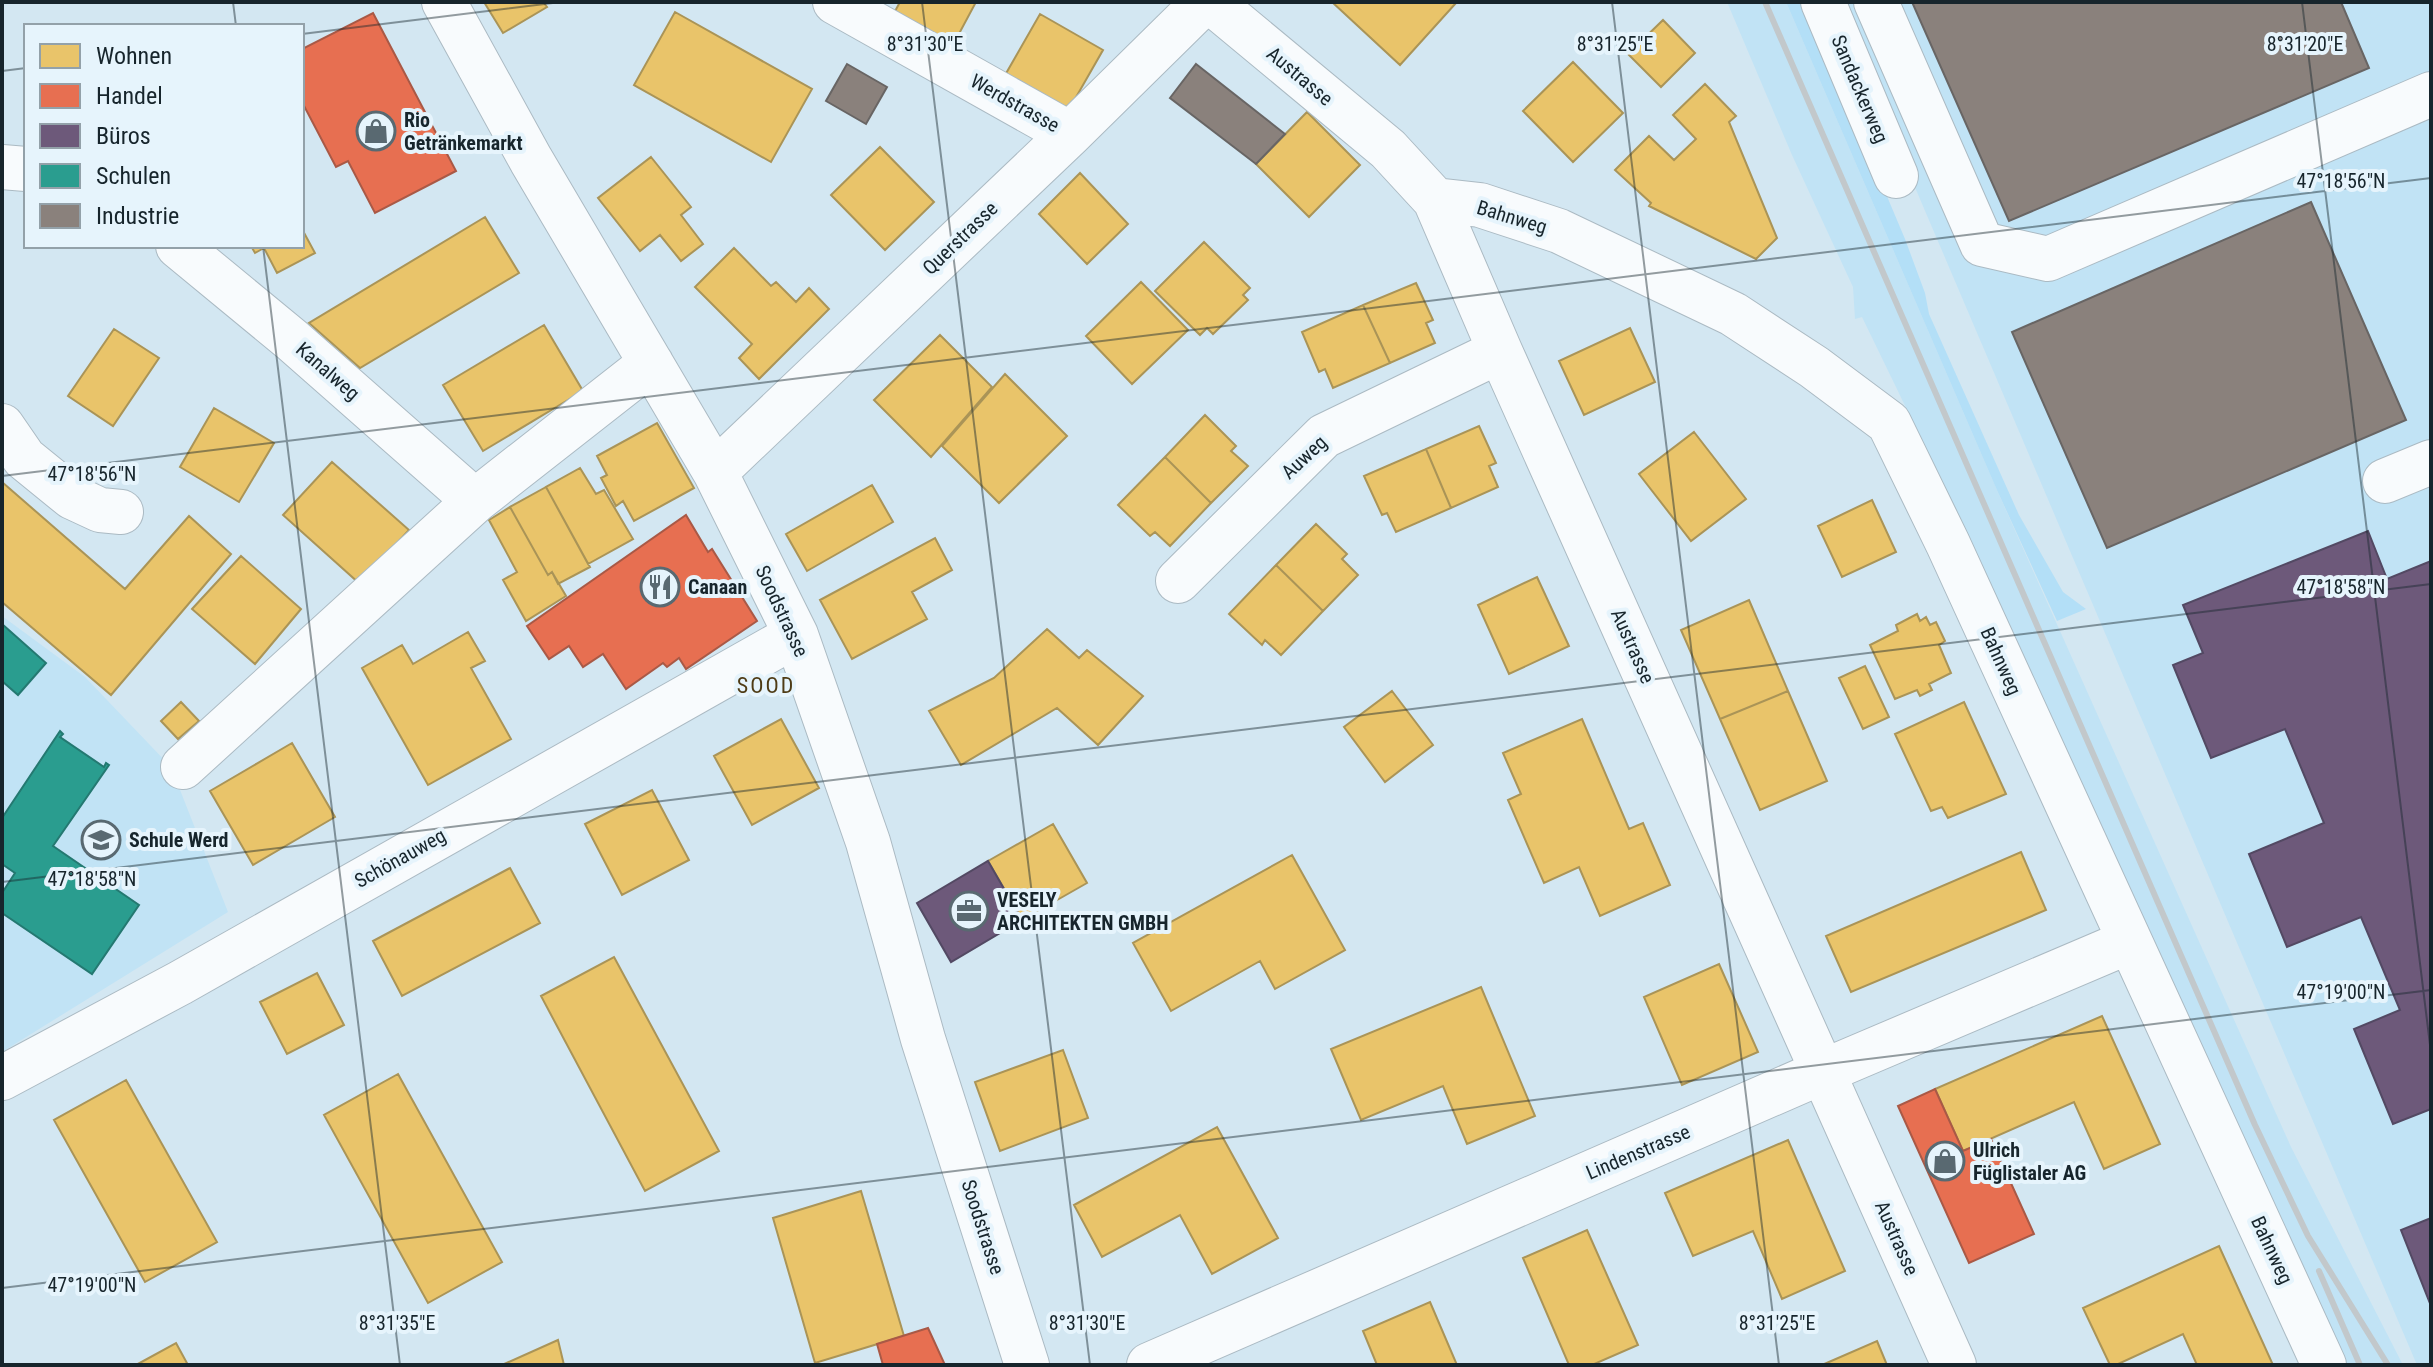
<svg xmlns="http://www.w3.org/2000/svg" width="2433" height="1367" font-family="'Roboto Condensed',sans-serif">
	<rect width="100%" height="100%" fill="#d3e7f2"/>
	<path fill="#c1e3f5" d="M1727,2H1786L1996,488L2291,1147L2403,1365H2338L1911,418L1862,317L1855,319L1853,287L1792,155Z
		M1836,2H2431V1365H2417Z
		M2,616L85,677L171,767L228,912L2,1052Z"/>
	<path fill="#b3dff7" d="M1786,2H1805L1905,239L1925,293L1929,314L2019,515L2063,592L2086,609L2057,621L1996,488Z"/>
	<path fill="#e9c46a" stroke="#aa9457" stroke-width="2" d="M484,2H543L547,7L503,33Z
		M900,2H976L953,45L894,13Z
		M1332,2H1455L1456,3L1400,65Z
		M675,12L812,89L771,162L634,85Z
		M1040,14L1103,50L1067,113L1004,77Z
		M1663,20L1695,53L1661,87L1628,54Z
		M1573,62L1623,113L1573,162L1523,111Z
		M1705,84L1736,116L1729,122L1777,238L1756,259L1649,206L1651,203L1615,170L1649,136L1674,160L1696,139L1673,115Z
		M1307,112L1360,165L1309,217L1256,164Z
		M880,147L934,202L885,250L831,195Z
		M651,157L691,207L681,215L703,244L681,261L660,235L640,251L598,198Z
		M1080,173L1128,224L1087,264L1039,214Z
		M485,217L519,273L360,368L309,323Z
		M302,229L315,253L277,273L264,248L255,253L251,246H302Z
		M1204,242L1250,288L1243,295L1248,300L1213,334L1207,328L1200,335L1155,291Z
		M734,248L771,286L776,282L796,302L809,288L829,309L759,379L739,358L752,344L695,287Z
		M1141,282L1188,330L1132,384L1086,336Z
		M1416,283L1433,320L1426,323L1435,343L1390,363L1363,305Z
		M1363,305L1390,363L1333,388L1325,369L1319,372L1302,332Z
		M544,325L583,391L483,451L443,385Z
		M1630,328L1655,382L1584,415L1559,361Z
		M114,329L159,358L113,426L68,396Z
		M940,335L992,387L931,457L874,400Z
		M1005,374L1067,436L999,503L942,446Z
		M214,408L274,443L239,502L180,467Z
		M1205,415L1236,446L1231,451L1248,466L1211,503L1165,457Z
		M657,423L694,488L634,521L623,501L616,506L601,478L607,475L597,456Z
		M1479,426L1496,463L1489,466L1498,487L1451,508L1426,449Z
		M1694,432L1746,499L1691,541L1639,474Z
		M1426,449L1451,508L1396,532L1387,513L1382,515L1364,476Z
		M1165,457L1211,503L1170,546L1155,532L1150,536L1118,505Z
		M332,462L409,530L360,584L283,515Z
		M580,468L596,494L604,490L633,539L588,564L546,487Z
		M2,482L125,589L189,516L231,554L111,695L2,602Z
		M872,485L893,522L807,571L786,534Z
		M546,487L590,567L558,584L552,572L548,575L510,507Z
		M1872,500L1896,552L1842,577L1818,526Z
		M510,507L548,575L552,572L566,596L526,621L503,580L517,572L489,520Z
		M1316,524L1347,554L1342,559L1358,575L1323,611L1276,565Z
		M935,538L952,570L912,592L927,619L852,659L820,600Z
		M241,556L301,609L255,664L192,609Z
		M1276,565L1323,611L1281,655L1265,640L1262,645L1229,614Z
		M1537,577L1569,646L1509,674L1478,605Z
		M1749,600L1788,691L1720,719L1681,630Z
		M1917,614L1920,621L1926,617L1930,625L1936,622L1945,641L1939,645L1951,673L1929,684L1932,690L1920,696L1917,690L1895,699L1870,645L1898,631L1896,625Z
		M1047,629L1079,658L1087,650L1143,696L1098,745L1057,708L961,765L929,711L994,678Z
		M468,632L485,661L471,668L511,739L428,785L362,668L402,645L413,664Z
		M1865,666L1889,717L1863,729L1839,678Z
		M1392,691L1433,745L1385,782L1344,727Z
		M1788,691L1827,781L1760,810L1720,719Z
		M181,702L199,721L178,739L161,721Z
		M1964,702L2006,794L1948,818L1942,807L1931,811L1895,734Z
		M781,719L819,788L752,825L714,756Z
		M1582,719L1629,829L1643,823L1670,885L1600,916L1579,867L1544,883L1508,800L1521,794L1503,753Z
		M292,743L335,817L253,865L210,791Z
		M652,790L689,860L622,895L585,824Z
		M1053,824L1087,883L1022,920L988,861Z
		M2021,852L2046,910L1851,992L1826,936Z
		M1292,855L1345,950L1275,989L1260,961L1171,1011L1133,943Z
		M510,868L540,923L402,996L373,941Z
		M614,957L719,1151L645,1191L541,996Z
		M1719,964L1758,1052L1682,1085L1644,997Z
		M317,973L344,1025L287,1054L260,1002Z
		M1481,987L1535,1116L1467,1144L1443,1086L1361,1120L1331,1049Z
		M2102,1016L2160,1144L2104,1169L2074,1102L1963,1151L1935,1089Z
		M1063,1050L1088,1118L1000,1151L975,1082Z
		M398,1074L502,1262L428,1303L324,1115Z
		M126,1080L217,1242L145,1282L54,1120Z
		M1217,1127L1278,1238L1212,1274L1180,1215L1102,1257L1074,1205Z
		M1788,1140L1845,1271L1782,1299L1753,1231L1693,1256L1665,1193Z
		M861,1191L904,1336L815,1363L773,1218Z
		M1587,1230L1638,1345L1592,1365H1569L1523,1258Z
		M2219,1246L2273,1365H2197L2183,1334L2116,1365H2110L2083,1308Z
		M1430,1302L1457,1365H1377L1363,1331Z
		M558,1340L564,1365H502Z
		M1877,1341L1887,1365H1822Z
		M176,1343L188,1365H136Z"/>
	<path fill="#e76f51" stroke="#a95946" stroke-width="2" d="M373,13L456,171L375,213L348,161L336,167L302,102V49Z
		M686,515L708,552L712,549L757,621L686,669L679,658L667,667L663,663L626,689L603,654L583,667L569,646L549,659L527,626Z
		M1935,1089L1963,1151L1991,1139L2034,1234L1969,1263L1898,1106Z
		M928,1328L945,1365H883L877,1344Z"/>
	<path fill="#6d597a" stroke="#534963" stroke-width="2" d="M2368,531L2387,579L2431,561V1109L2393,1124L2354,1029L2400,1010L2361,917L2287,947L2249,854L2324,823L2285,729L2211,758L2173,665L2203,653L2183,605Z
		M988,861L1022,920L951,962L917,903Z
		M2431,1218V1306L2401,1230Z"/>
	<path fill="#2a9d8f" stroke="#247971" stroke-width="2" d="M2,624L46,663L18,695L2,681Z
		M60,731L63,734L60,737L104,767L106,763L109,765L53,846L139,905L92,974L2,913V893L15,873L2,864V818Z"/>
	<path fill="#8a817c" stroke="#686564" stroke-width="2" d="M1912,2H2341L2369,68L2009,221Z
		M847,64L887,87L866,124L826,101Z
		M1196,64L1285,134L1256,164L1170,98Z
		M2311,202L2406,420L2107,548L2012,332Z"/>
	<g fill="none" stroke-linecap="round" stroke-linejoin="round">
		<defs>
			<path id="minor" d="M444,2L531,160L715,472L796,635L868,842L923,1039L1027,1365
				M835,2L1070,134
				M1211,2L1388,149L1435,200L1500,351L1954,1365
				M1823,2L1896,176
				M1876,2L1982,244L2048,259L2431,94
				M2,167L26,169
				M1435,200L1480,205L1559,231L1733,314L1814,367L1889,423L1948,544L2324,1365
				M178,246L292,340L475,501
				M2,426L24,458L72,497L100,510L121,512
				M715,472L1070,134L1204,2
				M2385,481L2431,462
				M1178,581L1324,436L1500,351
				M183,767L475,501L651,363
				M2,1078L180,983L796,635
				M1149,1365L1822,1072L2128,942"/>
		</defs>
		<use href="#minor" stroke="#abbac3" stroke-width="46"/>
		<use href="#minor" stroke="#f8fbfd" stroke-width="44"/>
		<path stroke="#c2c8cb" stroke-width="6" d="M1765,2L2255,1125L2308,1236L2388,1365
			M2319,1271L2360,1365"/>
	</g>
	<path fill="none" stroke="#17252c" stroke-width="2" stroke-opacity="0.45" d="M233,2L236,26M922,2L1090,1365M1612,2L1779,1365M2302,2L2431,1053M302,34L561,2M2,71L26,68M263,246L400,1365M2,476L2431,178M2,882L2431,584M2,1288L2431,990"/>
	<defs>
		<symbol id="shop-ring" viewBox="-11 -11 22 22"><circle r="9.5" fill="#e6f4fc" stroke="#596971" stroke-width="1.5"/><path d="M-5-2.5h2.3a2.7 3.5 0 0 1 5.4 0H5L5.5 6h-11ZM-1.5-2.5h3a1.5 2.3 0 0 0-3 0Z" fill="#596971"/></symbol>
		<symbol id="restaurant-ring" viewBox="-11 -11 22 22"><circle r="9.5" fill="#e6f4fc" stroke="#596971" stroke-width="1.5"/><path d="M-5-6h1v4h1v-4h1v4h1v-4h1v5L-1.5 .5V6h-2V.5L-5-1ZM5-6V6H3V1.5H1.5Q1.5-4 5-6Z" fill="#596971"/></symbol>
		<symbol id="school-ring" viewBox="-11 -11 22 22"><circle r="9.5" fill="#e6f4fc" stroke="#596971" stroke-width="1.5"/><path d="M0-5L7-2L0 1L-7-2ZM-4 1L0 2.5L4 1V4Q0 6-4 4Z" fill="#596971"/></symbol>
		<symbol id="office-ring" viewBox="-11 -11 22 22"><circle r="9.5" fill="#e6f4fc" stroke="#596971" stroke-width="1.5"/><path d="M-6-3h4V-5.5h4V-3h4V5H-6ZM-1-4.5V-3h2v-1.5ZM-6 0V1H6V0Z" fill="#596971"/></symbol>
	</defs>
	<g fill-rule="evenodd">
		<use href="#shop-ring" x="354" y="109" width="44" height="44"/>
		<use href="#restaurant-ring" x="638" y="565" width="44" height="44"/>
		<use href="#school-ring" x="79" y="818" width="44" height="44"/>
		<use href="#office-ring" x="947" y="889" width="44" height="44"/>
		<use href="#shop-ring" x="1923" y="1139" width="44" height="44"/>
	</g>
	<g text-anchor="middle" stroke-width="8" stroke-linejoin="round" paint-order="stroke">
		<g font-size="20" fill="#17252c" stroke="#e6f4fc">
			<text transform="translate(1300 76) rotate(40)" y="7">Austrasse</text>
			<text transform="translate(1860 89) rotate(67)" y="7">Sandackerweg</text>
			<text transform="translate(1015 103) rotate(29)" y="7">Werdstrasse</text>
			<text transform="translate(1512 217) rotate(17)" y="7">Bahnweg</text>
			<text transform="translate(960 238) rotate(-44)" y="7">Querstrasse</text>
			<text transform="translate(328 371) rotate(41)" y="7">Kanalweg</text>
			<text transform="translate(1304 457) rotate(-43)" y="7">Auweg</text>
			<text transform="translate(782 611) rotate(65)" y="7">Soodstrasse</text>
			<text transform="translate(1633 646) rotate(66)" y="7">Austrasse</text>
			<text transform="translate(2001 661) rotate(66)" y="7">Bahnweg</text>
			<text transform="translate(400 858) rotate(-29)" y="7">Schönauweg</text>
			<text transform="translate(1638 1152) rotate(-23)" y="7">Lindenstrasse</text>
			<text transform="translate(983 1227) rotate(72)" y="7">Soodstrasse</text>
			<text transform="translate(1897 1238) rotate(66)" y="7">Austrasse</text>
			<text transform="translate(2272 1250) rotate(65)" y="7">Bahnweg</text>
		</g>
		<g font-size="20" font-weight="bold" fill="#17252c" stroke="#e6f4fc" text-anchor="start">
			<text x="404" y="127">Rio<tspan x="404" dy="23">Getränkemarkt</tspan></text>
			<text x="688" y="594">Canaan</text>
			<text x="129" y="847">Schule Werd</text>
			<text x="997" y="907">VESELY<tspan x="997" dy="23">ARCHITEKTEN GMBH</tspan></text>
			<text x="1973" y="1157">Ulrich<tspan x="1973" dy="23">Füglistaler AG</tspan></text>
		</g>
		<g font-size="22" letter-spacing="2" fill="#4e3b15" stroke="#e6f4fc">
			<text x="766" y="693">SOOD</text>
		</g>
	</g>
	<g font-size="20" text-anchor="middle" fill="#17252c" stroke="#e6f4fc" stroke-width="8" stroke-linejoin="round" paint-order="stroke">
		<text x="925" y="51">8°31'30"E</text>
		<text x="1615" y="51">8°31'25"E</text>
		<text x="2305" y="51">8°31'20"E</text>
		<text x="2341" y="188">47°18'56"N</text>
		<text x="92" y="481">47°18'56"N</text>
		<text x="2341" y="594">47°18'58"N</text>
		<text x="92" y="886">47°18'58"N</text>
		<text x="2341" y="999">47°19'00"N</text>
		<text x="92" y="1292">47°19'00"N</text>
		<text x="397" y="1330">8°31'35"E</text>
		<text x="1087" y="1330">8°31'30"E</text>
		<text x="1777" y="1330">8°31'25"E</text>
	</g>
	<rect width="2433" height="1367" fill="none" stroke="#17252c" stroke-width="8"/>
	<rect x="24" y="24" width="280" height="224" fill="#e6f4fc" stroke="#93a1a9" stroke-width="2"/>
	<rect x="40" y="44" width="40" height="24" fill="#e9c46a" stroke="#93a1a9" stroke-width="2"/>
	<text x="96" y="64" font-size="24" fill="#17252c">Wohnen</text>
	<rect x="40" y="84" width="40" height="24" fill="#e76f51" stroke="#93a1a9" stroke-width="2"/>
	<text x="96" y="104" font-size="24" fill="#17252c">Handel</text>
	<rect x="40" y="124" width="40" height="24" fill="#6d597a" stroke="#93a1a9" stroke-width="2"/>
	<text x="96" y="144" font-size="24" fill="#17252c">Büros</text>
	<rect x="40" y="164" width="40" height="24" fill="#2a9d8f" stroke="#93a1a9" stroke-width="2"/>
	<text x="96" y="184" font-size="24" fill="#17252c">Schulen</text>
	<rect x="40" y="204" width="40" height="24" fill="#8a817c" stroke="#93a1a9" stroke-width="2"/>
	<text x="96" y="224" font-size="24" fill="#17252c">Industrie</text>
</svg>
